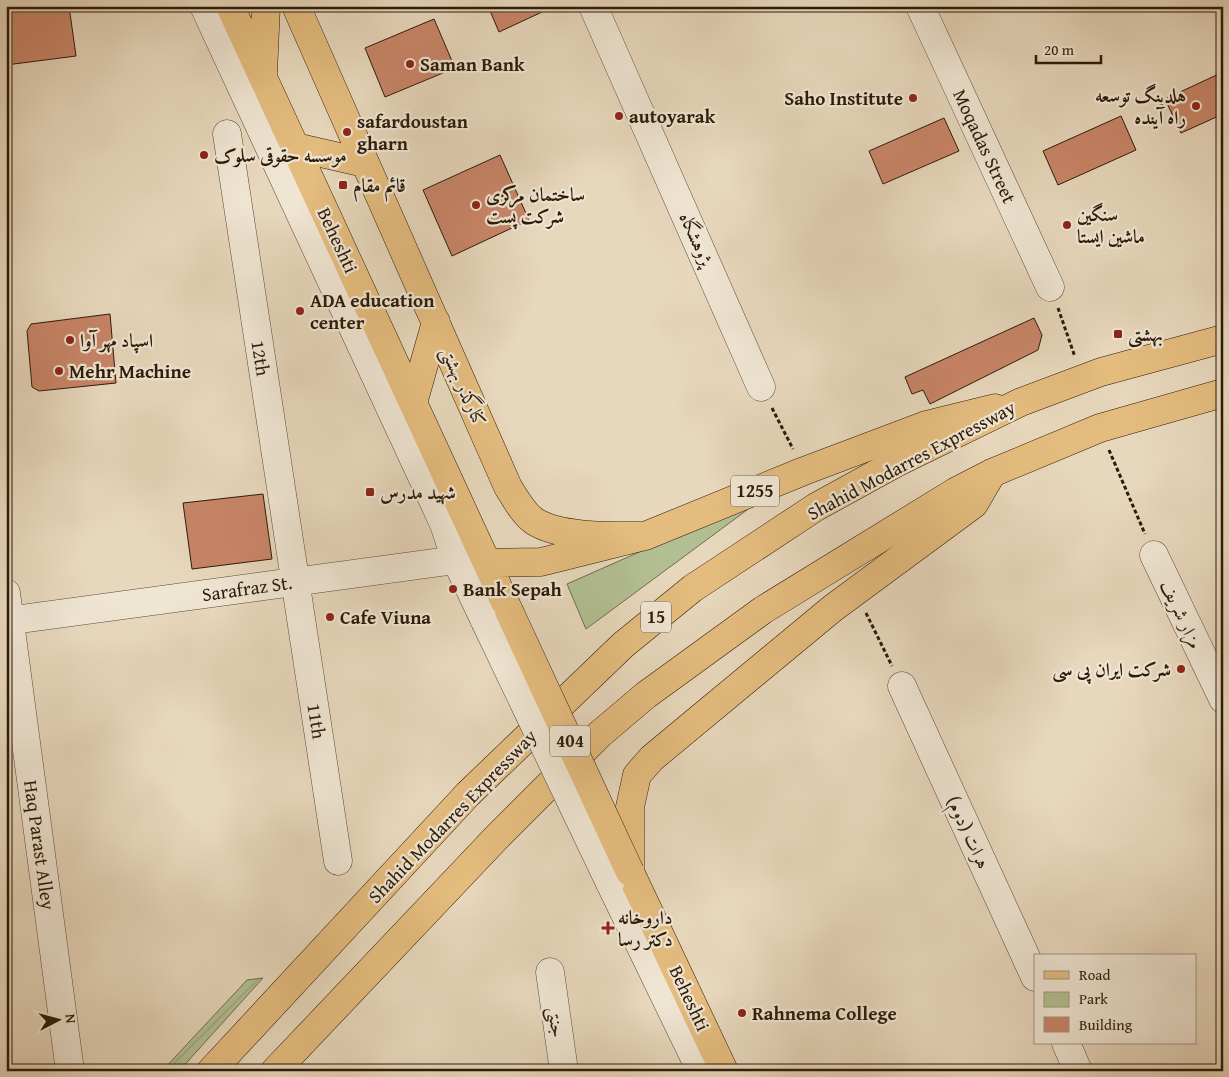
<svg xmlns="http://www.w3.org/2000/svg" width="1229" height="1077" font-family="'Gentium Book Plus',Amiri,serif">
	<defs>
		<pattern id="garden-furrows" width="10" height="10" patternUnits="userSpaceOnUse" patternTransform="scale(1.25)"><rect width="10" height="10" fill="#b2bf93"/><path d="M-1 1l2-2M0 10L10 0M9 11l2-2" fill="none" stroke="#99a47d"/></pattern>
	</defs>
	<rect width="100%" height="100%" fill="#e7d7bc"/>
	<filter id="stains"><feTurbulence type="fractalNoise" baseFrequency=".004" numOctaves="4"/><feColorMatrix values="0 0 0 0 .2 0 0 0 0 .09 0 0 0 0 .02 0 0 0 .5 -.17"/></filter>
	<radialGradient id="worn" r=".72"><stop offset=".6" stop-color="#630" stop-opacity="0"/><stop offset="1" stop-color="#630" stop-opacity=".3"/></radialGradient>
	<path fill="#b2bf93" stroke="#6f6d4e" d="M748,504L747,510L586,629L567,584Z"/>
	<path fill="url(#garden-furrows)" stroke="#6f6d4e" d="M263,978L179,1071H162L247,980Z"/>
	<path fill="#c88568" stroke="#2c1b08" d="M6,6H69L76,56L6,65Z
		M488,6H555L499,32Z
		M434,19L455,68L385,97L365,48Z
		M1223,72V114L1181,133L1165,99Z
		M1121,116L1136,150L1058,185L1043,151Z
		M944,118L959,151L883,184L869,151Z
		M500,155L529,220L452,256L423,190Z
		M110,314L116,383L39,391L32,387L27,331L31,324Z
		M1034,318L1042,335L1038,350L930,404L923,390L912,394L905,377Z
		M263,494L272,559L192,569L183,503Z"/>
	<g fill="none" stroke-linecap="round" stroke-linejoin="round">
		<defs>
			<path id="minor" d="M204,6L444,524L456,560L485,621
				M593,6L761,387
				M920,6L1050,287
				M227,134L338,861
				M1154,555L1223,699
				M6,593L70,1071
				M6,621L441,562L456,560L473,561
				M902,686L1035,977
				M610,883L701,1071
				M550,972L564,1071
				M1066,1043L1078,1071"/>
			<path id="major" d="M230,6L509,611
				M296,6L508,487C515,498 523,513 534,521C560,538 614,536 645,536
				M263,73L266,6
				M295,147L365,163
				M413,403L436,322
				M487,563L541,562L645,536L804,471L926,425L995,408
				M724,1071L630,872V807L637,775L652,758L833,608L974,504L992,473"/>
			<path id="highway" d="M211,1071L468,794L623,645L693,588L816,507L896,463L1021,402L1101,372L1223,339
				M275,1071L497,837L600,734L646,695L763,610L955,492L992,473L1100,428L1223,393"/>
		</defs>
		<use href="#minor" stroke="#5b4a35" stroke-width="29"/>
		<use href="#major" stroke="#2c1b08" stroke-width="29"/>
		<use href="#highway" stroke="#2c1b08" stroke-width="29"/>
		<path stroke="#2c1b08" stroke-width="3" stroke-dasharray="4 2.5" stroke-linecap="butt" d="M1058,308L1075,357
			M772,408L793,449
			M1109,450L1145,534
			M866,613L892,666"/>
		<use href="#minor" stroke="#efe5d3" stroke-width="28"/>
		<use href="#major" stroke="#e4bc7e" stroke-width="28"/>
		<use href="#highway" stroke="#e4bc7e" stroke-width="28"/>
		<defs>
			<path id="minor-bridge" d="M485,621L610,883"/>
			<path id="major-bridge" d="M509,611L630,872"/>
		</defs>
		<use href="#minor-bridge" stroke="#5b4a35" stroke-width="29" stroke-linecap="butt"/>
		<use href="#major-bridge" stroke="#2c1b08" stroke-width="29" stroke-linecap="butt"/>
		<use href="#minor-bridge" stroke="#efe5d3" stroke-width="28"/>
		<use href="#major-bridge" stroke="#e4bc7e" stroke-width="28"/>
	</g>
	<g fill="#8f2418" stroke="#efe5d3" stroke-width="2">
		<circle cx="410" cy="64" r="5"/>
		<circle cx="913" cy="98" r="5"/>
		<circle cx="1196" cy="106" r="5"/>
		<circle cx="619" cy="116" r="5"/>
		<circle cx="347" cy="132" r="5"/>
		<circle cx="204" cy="155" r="5"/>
		<rect x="338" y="180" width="10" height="10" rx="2.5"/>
		<circle cx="476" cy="205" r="5"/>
		<circle cx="1067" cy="225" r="5"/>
		<circle cx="300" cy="311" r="5"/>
		<rect x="1113" y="329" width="10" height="10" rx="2.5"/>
		<circle cx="70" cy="340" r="5"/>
		<circle cx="59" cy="371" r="5"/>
		<rect x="365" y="487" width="10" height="10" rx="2.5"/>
		<circle cx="453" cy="589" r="5"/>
		<circle cx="330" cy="617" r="5"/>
		<circle cx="1181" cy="669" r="5"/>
		<path d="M605.5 920.5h5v5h5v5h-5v5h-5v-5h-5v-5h5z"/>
		<circle cx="742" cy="1013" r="5"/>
	</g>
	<g text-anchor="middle" stroke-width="4.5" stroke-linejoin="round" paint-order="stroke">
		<g fill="#efe5d3" stroke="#665845" stroke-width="1">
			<rect x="731" y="475.5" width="48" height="31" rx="4"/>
			<rect x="641" y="601.5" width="30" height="31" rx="4"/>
			<rect x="550" y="725.5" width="40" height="31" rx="4"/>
		</g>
		<g font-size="18" font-weight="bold" fill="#2c1b08">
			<text x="755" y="497">1255</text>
			<text x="656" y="623">15</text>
			<text x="570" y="747">404</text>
		</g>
		<g font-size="19" font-weight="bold" fill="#2c1b08" stroke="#efe5d3" text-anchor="start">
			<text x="420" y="71">Saman Bank</text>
			<text x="1186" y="102" text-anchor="end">هلدینگ توسعه<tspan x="1186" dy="22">راه آینده</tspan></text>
			<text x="903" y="105" text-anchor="end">Saho Institute</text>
			<text x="629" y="123">autoyarak</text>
			<text x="357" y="128">safardoustan<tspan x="357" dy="22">gharn</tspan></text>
			<text x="214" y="162">موسسه حقوقی سلوک</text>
			<text x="353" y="192">قائم مقام</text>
			<text x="486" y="201">ساختمان مرکزی<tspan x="486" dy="22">شرکت پست</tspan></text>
			<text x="1077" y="221">سنگین<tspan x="1077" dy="22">ماشین ایستا</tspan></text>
			<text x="310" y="307">ADA education<tspan x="310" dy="22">center</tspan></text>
			<text x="1128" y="341">بهشتی</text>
			<text x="80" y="347">اسپاد مهر آوا</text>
			<text x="69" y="378">Mehr Machine</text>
			<text x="380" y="499">شهید مدرس</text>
			<text x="463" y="596">Bank Sepah</text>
			<text x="340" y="624">Cafe Viuna</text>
			<text x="1171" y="676" text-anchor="end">شرکت ایران پی سی</text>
			<text x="618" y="924">داروخانه<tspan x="618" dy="22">دکتر رسا</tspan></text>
			<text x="752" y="1020">Rahnema College</text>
		</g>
		<g font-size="19" fill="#2c1b08" stroke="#efe5d3">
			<text transform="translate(985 146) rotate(65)" y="7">Moqadas Street</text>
			<text transform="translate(697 239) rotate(66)" y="7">پژوهشگاه</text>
			<text transform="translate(338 240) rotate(65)" y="7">Beheshti</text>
			<text transform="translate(261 358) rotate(81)" y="7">12th</text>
			<text transform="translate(464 386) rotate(66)" y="7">کنارگذر بهشتی</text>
			<text transform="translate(911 460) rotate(-28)" y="7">Shahid Modarres Expressway</text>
			<text transform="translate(247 588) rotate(-8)" y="7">Sarafraz St.</text>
			<text transform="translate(1182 614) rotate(65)" y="7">مزار شریف</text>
			<text transform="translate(317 721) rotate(81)" y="7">11th</text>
			<text transform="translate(452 816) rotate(-46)" y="7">Shahid Modarres Expressway</text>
			<text transform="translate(969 832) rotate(65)" y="7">هرات (دوم)</text>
			<text transform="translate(40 845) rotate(82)" y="7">Haq Parast Alley</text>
			<text transform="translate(690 998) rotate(65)" y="7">Beheshti</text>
			<text transform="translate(557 1022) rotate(82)" y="7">جنتی</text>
		</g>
	</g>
	<rect width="1229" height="1077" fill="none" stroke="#e7d7bc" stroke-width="25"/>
	<rect x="8" y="8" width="1214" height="1062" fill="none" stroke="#2c1b08" stroke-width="2.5"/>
	<rect x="12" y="12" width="1204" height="1052" fill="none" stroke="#2c1b08"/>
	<rect x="1034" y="954" width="162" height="90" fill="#efe5d3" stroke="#a19482"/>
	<rect x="1044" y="971" width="25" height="8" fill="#e4bc7e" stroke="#a19482"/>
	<text x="1079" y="980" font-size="15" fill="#2c1b08">Road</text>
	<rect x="1044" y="992" width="25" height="15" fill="#b2bf93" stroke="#a19482"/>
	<text x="1079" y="1004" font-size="15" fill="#2c1b08">Park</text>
	<rect x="1044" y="1017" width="25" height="15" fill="#c88568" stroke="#a19482"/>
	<text x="1079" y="1030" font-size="15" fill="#2c1b08">Building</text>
	<g transform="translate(58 1020) rotate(84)" stroke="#efe5d3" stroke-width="4" paint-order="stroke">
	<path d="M0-4L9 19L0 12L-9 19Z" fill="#2c1b08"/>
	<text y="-8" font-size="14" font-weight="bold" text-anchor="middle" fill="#2c1b08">N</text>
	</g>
	<path d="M1036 55v8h65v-8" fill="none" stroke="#2c1b08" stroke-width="2.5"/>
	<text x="1044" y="55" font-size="15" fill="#2c1b08" stroke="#efe5d3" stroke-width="4" paint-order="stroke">20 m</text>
	<rect width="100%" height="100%" filter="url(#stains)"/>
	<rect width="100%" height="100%" fill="url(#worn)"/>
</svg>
